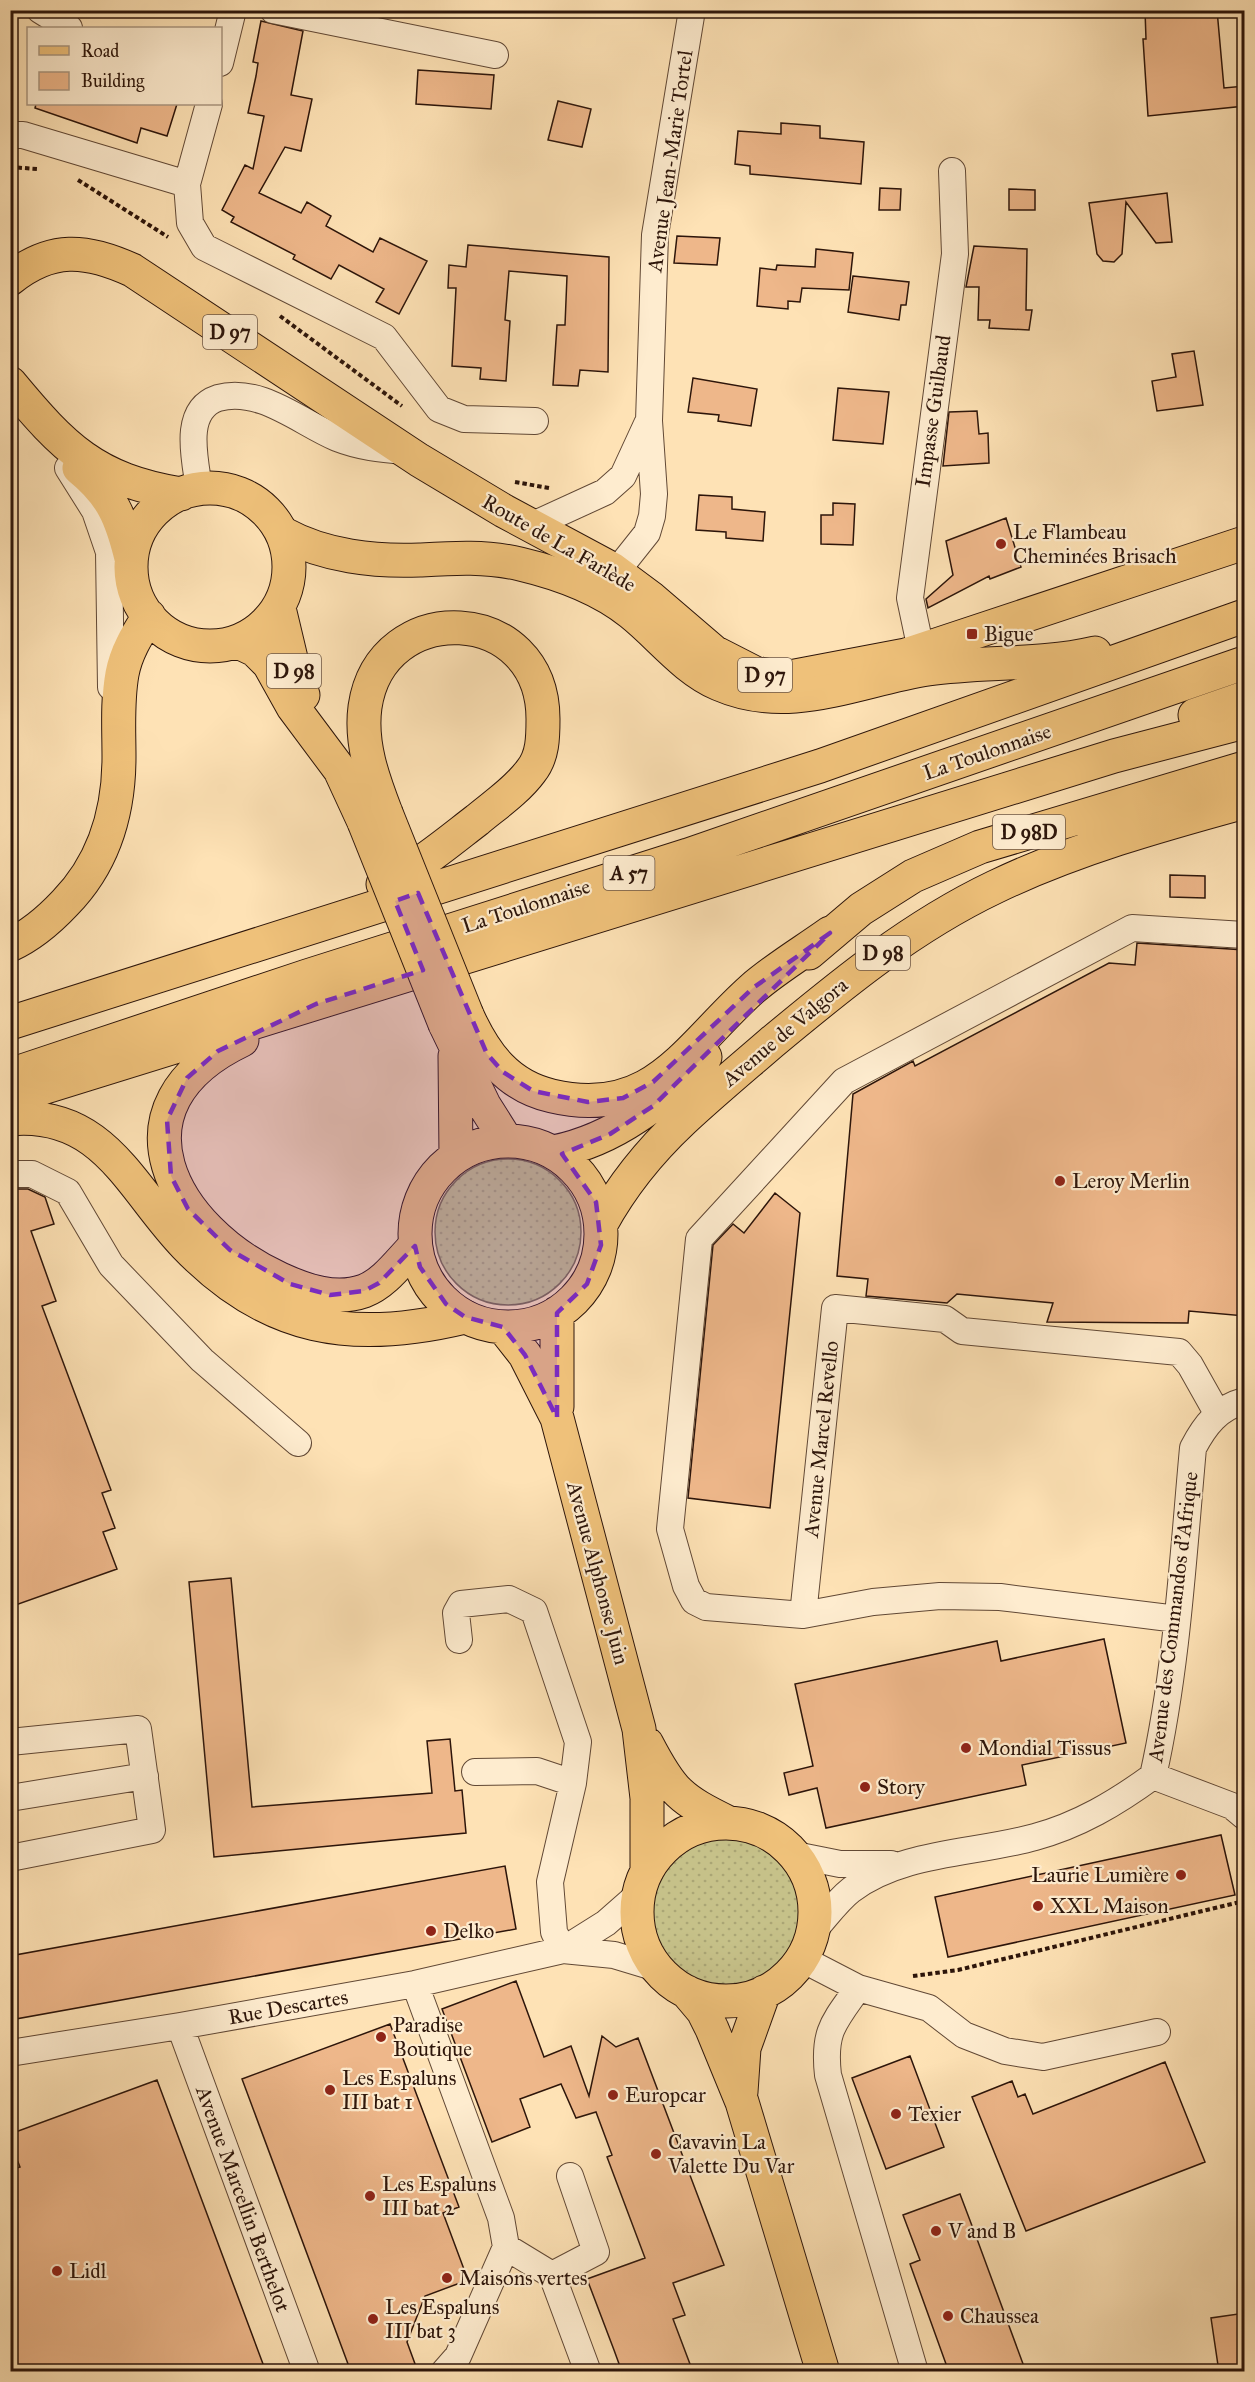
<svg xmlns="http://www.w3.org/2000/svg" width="1255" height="2382" font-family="'IM FELL Great Primer',serif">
	<defs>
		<pattern id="grass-dots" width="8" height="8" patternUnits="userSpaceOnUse" patternTransform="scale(1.5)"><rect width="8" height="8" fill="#c6c189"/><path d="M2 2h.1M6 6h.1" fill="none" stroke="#aaa575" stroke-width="1.8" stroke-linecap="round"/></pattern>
	</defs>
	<rect width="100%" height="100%" fill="#fee2b5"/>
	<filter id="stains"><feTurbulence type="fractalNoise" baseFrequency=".00333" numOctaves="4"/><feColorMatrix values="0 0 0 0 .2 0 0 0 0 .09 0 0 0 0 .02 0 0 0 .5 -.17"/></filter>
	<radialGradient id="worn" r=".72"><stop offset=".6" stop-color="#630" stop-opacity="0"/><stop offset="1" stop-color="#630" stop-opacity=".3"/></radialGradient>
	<path fill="url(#grass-dots)" stroke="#7a6b4a" stroke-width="1.5" d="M435 1232a73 73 0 1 1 146 0a73 73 0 1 1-146 0Z
		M639 1912a88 88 0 1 1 176 0a88 88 0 1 1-176 0Z"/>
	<path fill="#eeb78a" stroke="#2d150a" stroke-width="1.5" d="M1145,10H1217L1224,88L1245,86V106L1148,116L1143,39H1146Z
		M261,21L303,31L291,95L312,99L301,151L285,147L259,193L301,213L307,202L331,216L326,226L373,252L380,238L427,261L399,314L376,302L384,289L339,265L331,279L293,259L295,255L231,222L234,217L222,210L245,165L253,169L264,116L248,113L256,76L258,63L253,62Z
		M418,70L494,75L491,109L416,104Z
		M558,101L591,109L582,147L548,140Z
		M36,104H177L167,136L141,128L137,143L35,108Z
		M781,123L820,126V138L864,142L861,184L750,174V166L735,164L738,131L781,134Z
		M880,188L901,189L900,210H879Z
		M1009,189L1035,190V210H1009Z
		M1167,193L1172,242L1156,243L1126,202L1122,254L1114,262L1103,261L1097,254L1089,203Z
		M677,236L720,238L717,265L674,263Z
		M468,245L609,257L608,372L580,370L578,386L553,385L557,325H565L567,276L509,271L505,320L510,321L506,381L480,379L481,368L452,366L456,288H448L449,265L466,267Z
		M974,246L1027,249L1026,310H1032L1029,330L989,328L990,320H978L979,287H966Z
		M816,249L853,253L849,290L802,288L800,302L788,301V309L757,306L760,268L776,270L777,265L815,267Z
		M853,276L909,282L906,305H901L899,320L848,312Z
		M1194,351L1203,405L1157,411L1152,381L1176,377L1172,354Z
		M693,378L757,389L751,426L718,421L719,415L688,412Z
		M838,388L889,392L883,444L833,440Z
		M977,411L979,434L988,433L989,463L943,466L949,412Z
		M699,495L732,497V509L765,512L763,541L726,538V532L696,530Z
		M833,503L855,504L853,545L821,544V515H833Z
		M1006,518L1021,567L990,579L989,576L928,608L926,599L953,575L946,541Z
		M1170,875L1205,876V898L1170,897Z
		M1137,943L1245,950V1316L1189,1311L1188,1323L1047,1322L1053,1303L957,1294L947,1303L866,1296L868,1279L837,1276L853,1094L913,1061L915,1066L1109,963L1135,965Z
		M10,1189H28L45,1197L54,1224L31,1231L56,1301L42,1306L111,1490L102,1493L115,1528L103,1532L117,1569L10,1607Z
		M775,1193L800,1213L770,1508L688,1498L713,1245L733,1224L744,1233Z
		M231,1578L252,1807L432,1793L427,1741L450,1739L455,1791L462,1790L466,1833L214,1857L189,1582Z
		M1104,1639L1126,1743L1022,1765L1026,1785L826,1828L817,1788L789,1795L784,1773L813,1766L795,1684L997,1641L1001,1661Z
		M1221,1835L1235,1895L948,1957L935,1897Z
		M505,1866L516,1929L10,2020V1956Z
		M516,1981L544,2057L571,2046L589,2096L602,2036L616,2047L638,2038L724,2265L673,2283L685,2315L673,2319L693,2372H622L614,2350L587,2279L645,2258L607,2157L612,2155L596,2112L576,2118L561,2084L520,2099L530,2127L492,2142L442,2009Z
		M390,2024L459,2207L443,2213L468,2280L425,2296L407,2342L418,2372H351L242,2079Z
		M910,2056L944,2147L886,2169L852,2078Z
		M1165,2062L1205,2162L1026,2231L972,2097L1012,2081L1018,2097L1025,2094L1033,2114Z
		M157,2080L266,2372H10V2170L20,2167L10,2142V2134Z
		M960,2194L977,2239L1026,2372H949L946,2364L910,2264L920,2260L903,2215Z
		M1245,2313V2372H1219L1211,2318Z"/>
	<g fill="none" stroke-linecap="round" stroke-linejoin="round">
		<defs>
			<path id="minor" d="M40,10L69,28
				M273,10L495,55
				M220,63L233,10
				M10,135H23L187,184L209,104
				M187,184L190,223L204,247L384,337L439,409L464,419L535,421
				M68,468L95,511L109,552L111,687
				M199,488C195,459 182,410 218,398C260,386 301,423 337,438C360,447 381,449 405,451
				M533,525L605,492L623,476L647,424
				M616,572L647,533L652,516L654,494L649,421L655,235L692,10
				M921,650L910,598L955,254L952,171
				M10,1174H32L68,1192L111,1265L202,1360L298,1443
				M803,1615L835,1308L945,1319L962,1331L1179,1352L1190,1365L1217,1413
				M1177,1619L1000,1597L940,1596L873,1602L803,1615L706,1607L694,1601L686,1586L670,1529L699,1239L844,1081L1132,928L1244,935
				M459,1640L456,1613L461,1604L509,1599L534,1611L578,1742L573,1783L550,1882L554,1932L563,1950
				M10,1742L138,1729L152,1830L10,1858
				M475,1772L537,1771L573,1783
				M1153,1776L1232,1806L1244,1816
				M10,1798L145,1776
				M795,1855L840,1864H891
				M814,1930C826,1917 837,1901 851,1890C903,1851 975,1854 1035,1837C1079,1825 1116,1803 1153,1776C1177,1669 1183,1557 1193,1448C1205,1425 1218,1408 1244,1401
				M563,1950L614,1955L657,1968
				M802,1959L858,1988L929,2008L964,2035L1005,2051L1043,2057L1157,2032
				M415,1984L501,2218L506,2247L458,2356L444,2372
				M858,1988C834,2022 823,2031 828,2075L915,2372
				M180,2026L307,2372
				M10,2053L180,2026L415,1984L563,1950L606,1923L639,1894
				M506,2247L552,2275L588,2372
				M552,2275L596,2252L570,2176"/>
			<path id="major" d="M10,279C51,246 86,249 132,270L419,460L504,511L612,569L651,598L714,652L755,673L775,677H790L906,655L1244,543
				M10,383C64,448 95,480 181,494
				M79,468C112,495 121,517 131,558
				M131 567a79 79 0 1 1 158 0a79 79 0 1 1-158 0Z
				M279,608L294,671L303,695
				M238,642L255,650L269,664L293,707L340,770L364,822
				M10,945C32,935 49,920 65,903C104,863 119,812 119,757C119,729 117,702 122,674C126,652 137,635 149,616
				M809,953L861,909L913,876L980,847L1244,768
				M445,1024L484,1105L506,1140
				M455,1056L456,1156
				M415 1234a93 93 0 1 1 186 0a93 93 0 1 1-186 0Z
				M554,1152C616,1139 661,1103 705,1057
				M601,1224C623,1184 649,1152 682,1121C711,1094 741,1069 771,1043C842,984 911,927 995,887C1074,849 1160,825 1244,802
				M503,1327L525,1355L557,1418L639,1729L647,1798V1871
				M557,1407V1313
				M647,1744C672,1792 680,1799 729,1823
				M637 1912a89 89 0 1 1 178 0a89 89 0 1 1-178 0Z
				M687,1992L703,2011L712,2029L742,2102L823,2372
				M741,2092L744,2048L764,1992"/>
			<path id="highway" d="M284,534C324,556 375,562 420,560C454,558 486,556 520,564C558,573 600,588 631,613C660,636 684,669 719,684C790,715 857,680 928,669C983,661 1039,666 1095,653
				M1195,715L1244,698
				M383,884C418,868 447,843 477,820C495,805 517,790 531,771C543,756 543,737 543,719C543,603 381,596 365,707C360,744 373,779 386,813
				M467,1015C485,1055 508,1086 552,1096C653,1120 687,1047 752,989C776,968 805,951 830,933
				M10,1023L820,766L1244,616
				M242,1040C104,1106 171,1229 280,1279C306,1291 336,1301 364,1291C385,1283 400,1261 415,1246
				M10,1075L307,976L688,855L1244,663
				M10,1098L1114,756L1244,722
				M10,1119C104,1110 131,1189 185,1245C268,1332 353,1344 465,1317"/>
		</defs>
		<use href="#minor" stroke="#614835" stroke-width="28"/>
		<use href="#major" stroke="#2d150a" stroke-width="35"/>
		<use href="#highway" stroke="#2d150a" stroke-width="35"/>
		<path stroke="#2d150a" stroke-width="4" stroke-dasharray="4.5 3" stroke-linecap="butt" d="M10,167L37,169
			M78,180L168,237
			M280,316L402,406
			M515,482L549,488
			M913,1976L958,1970L1244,1901"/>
		<use href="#minor" stroke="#feeccf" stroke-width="26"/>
		<use href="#major" stroke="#efc17a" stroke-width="33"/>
		<use href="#highway" stroke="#efc17a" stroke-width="33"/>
		<defs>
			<path id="major-bridge" d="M364,822L445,1024"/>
			<path id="highway-bridge" d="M386,813L467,1015"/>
		</defs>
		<use href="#major-bridge" stroke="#2d150a" stroke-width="35" stroke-linecap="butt"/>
		<use href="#highway-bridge" stroke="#2d150a" stroke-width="35" stroke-linecap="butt"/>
		<use href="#major-bridge" stroke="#efc17a" stroke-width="33"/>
		<use href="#highway-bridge" stroke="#efc17a" stroke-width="33"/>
	</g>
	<path fill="#7b2cbf" fill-opacity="0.2" stroke="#7b2cbf" stroke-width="4.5" stroke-dasharray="12 8" stroke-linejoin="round" d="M418,893L487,1054L503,1072L533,1091L588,1102L623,1098L653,1082L753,988L830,933L653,1106L610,1134L562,1154L596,1202L601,1245L587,1284L557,1313V1418L525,1355L503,1327L465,1317L446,1304L420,1267L415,1246L379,1283L364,1291L330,1295L290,1284L230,1250L188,1209L171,1176L167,1120L187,1078L218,1051L316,1004L423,970L395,901Z"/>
	<g fill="#8f2418" stroke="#feeccf" stroke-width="2">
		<circle cx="1001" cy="544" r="6"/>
		<rect x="966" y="628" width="12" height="12" rx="3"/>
		<circle cx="1060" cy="1181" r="6"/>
		<circle cx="966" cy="1748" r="6"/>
		<circle cx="865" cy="1787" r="6"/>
		<circle cx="1181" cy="1875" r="6"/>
		<circle cx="1038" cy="1906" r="6"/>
		<circle cx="431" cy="1931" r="6"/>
		<circle cx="381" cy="2037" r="6"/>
		<circle cx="330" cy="2090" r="6"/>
		<circle cx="613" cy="2095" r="6"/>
		<circle cx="896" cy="2114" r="6"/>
		<circle cx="656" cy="2154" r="6"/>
		<circle cx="370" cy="2196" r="6"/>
		<circle cx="936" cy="2231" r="6"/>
		<circle cx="57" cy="2271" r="6"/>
		<circle cx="447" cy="2278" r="6"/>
		<circle cx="948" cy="2316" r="6"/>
		<circle cx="373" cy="2319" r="6"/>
	</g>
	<g text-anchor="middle" stroke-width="4.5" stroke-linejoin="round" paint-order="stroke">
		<g fill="#feeccf" stroke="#6c5645" stroke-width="1.5">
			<rect x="203" y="315" width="54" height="34" rx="4.5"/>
			<rect x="267" y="654" width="54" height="34" rx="4.5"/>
			<rect x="738" y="658" width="54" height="34" rx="4.5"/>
			<rect x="993" y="815" width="72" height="34" rx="4.5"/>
			<rect x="603.5" y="856" width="51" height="34" rx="4.5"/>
			<rect x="856" y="936" width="54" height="34" rx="4.5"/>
		</g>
		<g font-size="20" font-weight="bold" fill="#2d150a">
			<text x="230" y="339">D 97</text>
			<text x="294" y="678">D 98</text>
			<text x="765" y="682">D 97</text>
			<text x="1029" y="839">D 98D</text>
			<text x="629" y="880">A 57</text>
			<text x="883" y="960">D 98</text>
		</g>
		<g font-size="21" fill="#2d150a" stroke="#feeccf">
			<text transform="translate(670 161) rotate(-82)" y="7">Avenue Jean-Marie Tortel</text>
			<text transform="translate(933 411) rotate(-82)" y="7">Impasse Guilbaud</text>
			<text transform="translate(559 543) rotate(30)" y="7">Route de La Farlède</text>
			<text transform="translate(987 752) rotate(-19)" y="7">La Toulonnaise</text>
			<text transform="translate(526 906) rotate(-18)" y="7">La Toulonnaise</text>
			<text transform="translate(785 1032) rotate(-40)" y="7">Avenue de Valgora</text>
			<text transform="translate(821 1439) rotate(-84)" y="7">Avenue Marcel Revello</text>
			<text transform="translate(598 1573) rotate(75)" y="7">Avenue Alphonse Juin</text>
			<text transform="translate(1173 1617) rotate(-83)" y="7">Avenue des Commandos d'Afrique</text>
			<text transform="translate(288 2007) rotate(-10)" y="7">Rue Descartes</text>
			<text transform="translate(243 2199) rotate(70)" y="7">Avenue Marcellin Berthelot</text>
		</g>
		<g font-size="21" fill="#2d150a" stroke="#feeccf" text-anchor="start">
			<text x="1013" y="539">Le Flambeau<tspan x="1013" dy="24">Cheminées Brisach</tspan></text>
			<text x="984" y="641">Bigue</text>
			<text x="1072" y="1188">Leroy Merlin</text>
			<text x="978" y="1755">Mondial Tissus</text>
			<text x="877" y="1794">Story</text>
			<text x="1169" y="1882" text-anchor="end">Laurie Lumière</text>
			<text x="1050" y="1913">XXL Maison</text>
			<text x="443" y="1938">Delko</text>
			<text x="393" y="2032">Paradise<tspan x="393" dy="24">Boutique</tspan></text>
			<text x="342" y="2085">Les Espaluns<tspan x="342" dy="24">III bat 1</tspan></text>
			<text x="625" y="2102">Europcar</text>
			<text x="908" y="2121">Texier</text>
			<text x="668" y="2149">Cavavin La<tspan x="668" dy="24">Valette Du Var</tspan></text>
			<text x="382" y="2191">Les Espaluns<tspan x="382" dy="24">III bat 2</tspan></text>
			<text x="948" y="2238">V and B</text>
			<text x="69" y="2278">Lidl</text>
			<text x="459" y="2285">Maisons vertes</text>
			<text x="385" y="2314">Les Espaluns<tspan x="385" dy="24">III bat 3</tspan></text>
			<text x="960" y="2323">Chaussea</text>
		</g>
	</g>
	<rect width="1255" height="2382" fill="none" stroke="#fee2b5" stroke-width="36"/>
	<rect x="12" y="12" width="1231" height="2358" fill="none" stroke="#2d150a" stroke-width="3"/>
	<rect x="18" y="18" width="1219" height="2346" fill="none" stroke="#2d150a" stroke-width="1.5"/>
	<rect x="27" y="27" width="195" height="78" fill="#feeccf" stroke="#aa9680" stroke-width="1.5"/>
	<rect x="39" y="46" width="30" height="9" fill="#efc17a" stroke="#aa9680" stroke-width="1.5"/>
	<text x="81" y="57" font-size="18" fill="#2d150a">Road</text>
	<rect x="39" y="72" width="30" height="18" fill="#eeb78a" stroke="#aa9680" stroke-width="1.5"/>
	<text x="81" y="87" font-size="18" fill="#2d150a">Building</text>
	<rect width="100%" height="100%" filter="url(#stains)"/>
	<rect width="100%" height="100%" fill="url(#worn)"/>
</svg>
